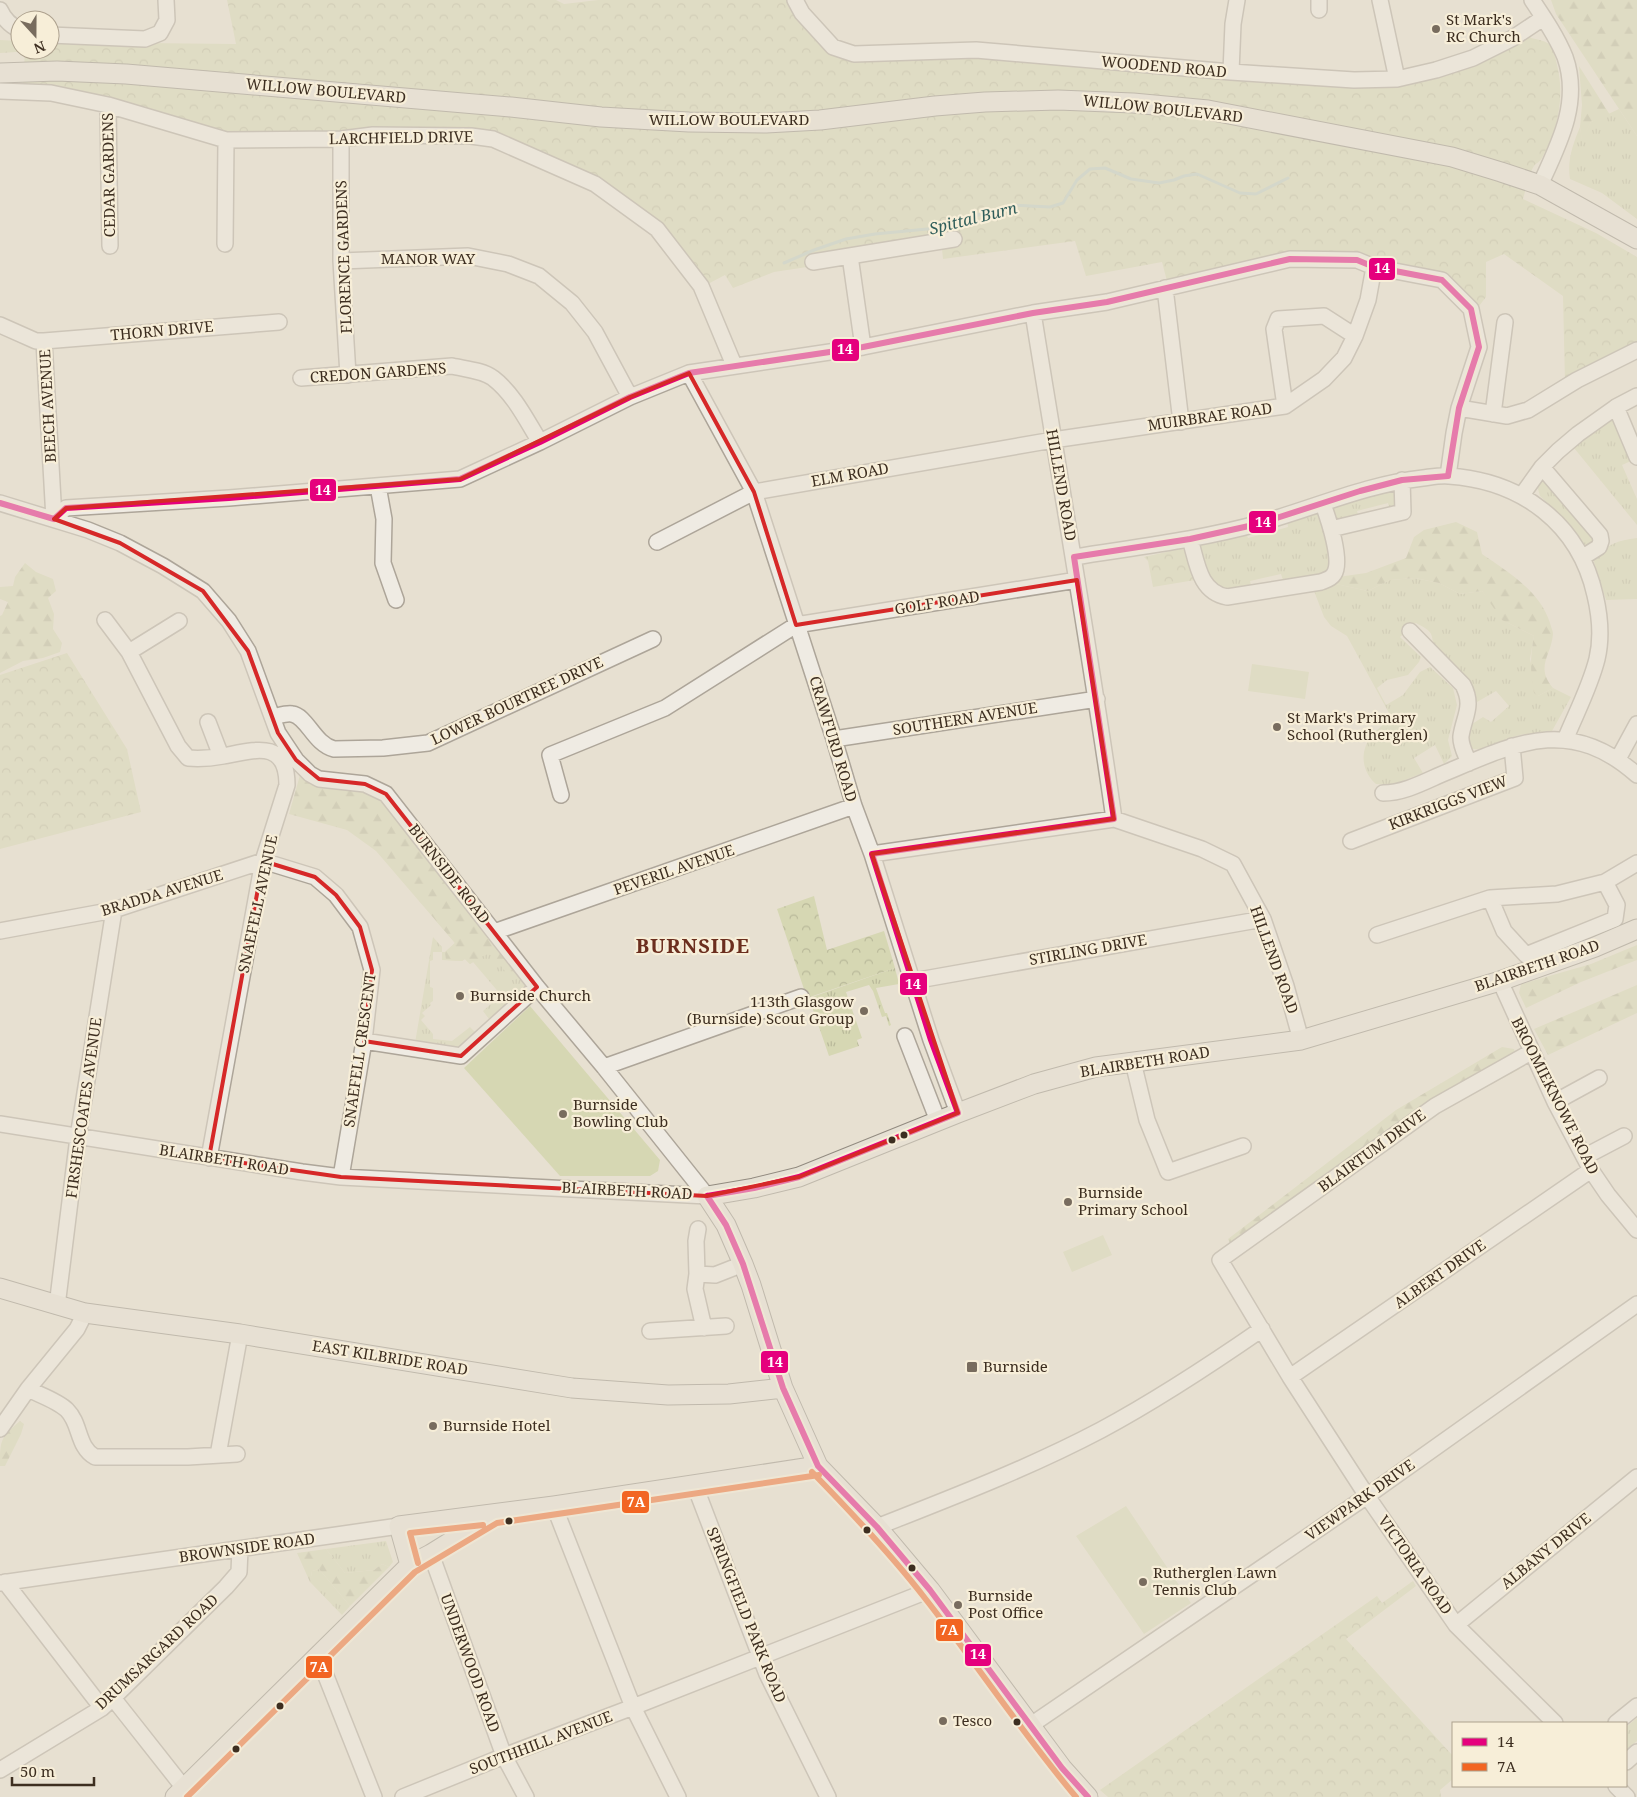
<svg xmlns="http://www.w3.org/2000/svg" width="1637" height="1797" font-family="'Noto Serif',serif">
	<defs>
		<pattern id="grass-tufts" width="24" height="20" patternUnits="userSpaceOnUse" patternTransform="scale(1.25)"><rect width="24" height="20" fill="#d6d7b3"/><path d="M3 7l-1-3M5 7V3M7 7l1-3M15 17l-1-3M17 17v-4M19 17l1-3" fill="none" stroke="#b9b99a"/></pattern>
		<pattern id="forest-firs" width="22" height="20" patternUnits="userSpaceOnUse" patternTransform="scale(1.25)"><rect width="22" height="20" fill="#d6d7b3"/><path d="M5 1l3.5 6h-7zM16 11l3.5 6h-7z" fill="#b9b99a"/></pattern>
		<pattern id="park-crowns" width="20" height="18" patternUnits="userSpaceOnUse" patternTransform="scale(1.25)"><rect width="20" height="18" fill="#d6d7b3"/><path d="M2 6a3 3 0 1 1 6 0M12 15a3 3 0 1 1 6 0" fill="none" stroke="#b9b99a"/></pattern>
	</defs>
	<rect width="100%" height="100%" fill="#e7e0d1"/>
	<path fill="url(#grass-tufts)" d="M1619,109L1637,136V219L1602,193L1570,179C1567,160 1573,144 1580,127L1582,139L1591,122Z
		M1610,418H1613L1631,461L1622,465L1637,499V525L1574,448L1606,420Z
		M1545,477L1596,541L1587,548L1571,526L1540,496L1538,489V485Z
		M1394,489L1399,503L1390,511L1388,503L1357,511L1359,518L1335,522L1331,510L1334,505Z
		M1315,511L1320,513L1333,561L1329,573L1284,583L1281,574L1250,581L1252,589L1216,590L1199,555V543L1245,531L1248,538L1288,527L1287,521Z
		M1637,538V599L1606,600L1593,559C1606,545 1618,540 1637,538Z
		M1415,578L1439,583L1460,594L1482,591L1508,623L1534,636L1530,659L1538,696L1553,688L1571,697L1552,731C1540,733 1528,733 1516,736C1502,740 1483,755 1468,747L1469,726L1483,717L1491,722L1509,706L1496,691L1477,702L1462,673L1433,646C1433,630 1428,630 1416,623L1400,637L1421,657L1419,662L1408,675L1387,680L1377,688L1386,705L1403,695L1420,672L1430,667L1453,688L1457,705L1448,740L1452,756L1444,764L1435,745L1414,758L1423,773L1392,785L1376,784C1361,771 1359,750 1373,734C1378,729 1385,723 1391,718L1389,713L1347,636L1331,626L1324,617L1314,591L1317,586L1327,582L1368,591L1390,580Z
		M443,878L527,984L489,1019L483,1011L501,995L473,962L470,964L465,959L462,961L442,960V952H433V960L430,961V987L433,988V1001L430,1003L431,1005L422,1013L425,1016L421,1020L433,1034V1039L452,1041L470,1027L475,1032L457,1048L415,1043L433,937L442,947V952H445L455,943L436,921Z
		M895,968L899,984L876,988L885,1013H887L891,1025L889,1026L886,1016L882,1017L873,991L869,985L846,992L862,1038L857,1040L859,1046L829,1056L809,998Z
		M386,1541L393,1562L389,1567L382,1564L374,1570L345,1573L326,1549Z
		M319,1569L350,1606L342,1615L310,1582L312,1571Z
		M1637,1718V1741L1626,1750V1727Z"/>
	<path fill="url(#forest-firs)" d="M1551,0H1637V136L1556,14Z
		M0,40L20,41V50H49L0,53Z
		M1579,66L1610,115L1591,122L1582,141L1580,127L1582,105Z
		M1456,522L1477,532L1482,554C1508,572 1540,591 1550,623C1551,627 1553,631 1553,634C1551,657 1535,666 1553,688L1538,696L1534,693C1530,673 1530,656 1534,636L1502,620L1482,591L1460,594L1439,583L1415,578L1390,580L1368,591L1327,582L1331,578L1366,573L1406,558L1414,537L1424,530Z
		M25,563L36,572L53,579L56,591L48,598L54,614L53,629L62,643L60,652L43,658L23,661L0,673V616L2,615L8,602L0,599V587L13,586L15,577Z
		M300,775L334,789L356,788L373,796L386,805L522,976L518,979L512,980L491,953L483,956L470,964L465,959L462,961L446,960L445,952L455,943L376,851L347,830L289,814Z
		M1637,945V960L1581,982L1526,1008L1519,993L1521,984L1591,964Z
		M1637,985V1013L1548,1055L1534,1029Z
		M1502,1047L1514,1049L1520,1069L1441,1111L1407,1117L1231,1245L1228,1239L1396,1110Z
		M20,1421L24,1424L21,1434L5,1466H0C0,1440 0,1438 20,1421Z
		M326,1549L345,1573L374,1570L382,1564L389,1567L350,1606L319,1569L312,1571L310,1582L297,1553Z"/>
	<path fill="url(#park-crowns)" d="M227,0H556L564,4L598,0H787L788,6L822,44L1357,85L1529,35L1531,38C1551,42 1553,44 1557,65C1565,97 1558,129 1542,158C1540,162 1536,163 1534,166C1530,171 1525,192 1523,199L1596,233L1637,257V346L1565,383L1563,296L1504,254L1486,262V297L1476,310L1456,287L1360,257L1167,281L1162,262L1086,276L1075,241L943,259L942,249L946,246L774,272L733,288L725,275L706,285L672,239L647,212L592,180L492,133L241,135L199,130L23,87L25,50H50V42L236,44Z
		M1180,549L1188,551L1195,580L1153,587L1148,561L1144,557Z
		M67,653L127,749L141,812L0,849V675Z
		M814,896L827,950L884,931L895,968L807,998L777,909Z
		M1413,1581L1416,1586L1346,1639L1453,1756V1779L1440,1790L1441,1797H1108L1100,1790L1377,1596L1382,1603Z"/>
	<path fill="#d6d7b3" d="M1252,664L1309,672L1305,699L1248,691Z
		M530,1006L660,1160L658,1171L650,1176H560L464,1068Z
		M1103,1235L1112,1255L1072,1272L1063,1252Z
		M1126,1506L1191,1603L1144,1634L1076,1536Z"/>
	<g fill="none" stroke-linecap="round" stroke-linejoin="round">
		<path stroke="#bcccc2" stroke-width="3" d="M784,263L814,250L846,239L875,234L948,227L983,213L1013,205L1050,207L1063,203L1077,180L1090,169L1105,168L1131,179L1159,183L1174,180L1184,176L1197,174L1240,193L1256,194L1288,178"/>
		<defs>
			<path id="minor" d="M795,0L802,13L833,47L854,54L976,50L1231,72L1354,80L1397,79L1436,70L1473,58L1513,38L1543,18
				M1319,0V10
				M1380,0L1397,79
				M1532,0C1544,18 1557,37 1565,57C1581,102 1559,144 1540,185
				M0,10C4,19 11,26 20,30
				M50,35L145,39L160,33L167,20L166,0
				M1231,72L1233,24L1237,0
				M0,91L51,93L108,105L226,140L341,139L373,135L471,136L493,139L595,184L657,229L701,286L734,365
				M108,105L110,246
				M341,139V261L348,375
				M225,244L226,140
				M850,256L863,347
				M341,261L468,256L508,264L539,276L572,303L595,332L630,397
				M813,262L954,239
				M1165,288L1181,422
				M1033,313C1060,482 1090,650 1114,819
				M0,325L36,341H44L54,519
				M44,341L279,322
				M689,373L754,492L834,739L854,806L872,854L931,1040L958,1113
				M301,378L452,366C465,369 482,370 493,378C514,394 527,421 540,442
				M1285,406L1274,329L1278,319L1324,316L1355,336
				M1616,407L1637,457
				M1459,408L1507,416L1528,410L1577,380L1637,350
				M1493,414L1505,322
				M1542,467L1600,535L1601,541L1599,547L1583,557
				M378,486L384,519L383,563L396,600
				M1522,495L1542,467L1558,451L1578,434L1616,407L1637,396
				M0,503L88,530L120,543L163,566L203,591L229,621L248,651L278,733L296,760L310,774L319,779L365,784L386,794L537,987L604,1067L707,1196
				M54,519L66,508L229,498L460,479L540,442L630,397L689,373L863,347L1033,313L1107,302L1290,259L1357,260L1374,267L1442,280L1471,309L1479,347L1459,408L1454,433L1448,476
				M1331,529L1403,512L1402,480
				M1190,539C1197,562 1199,592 1227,597L1321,582C1326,580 1331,579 1334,574C1343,561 1328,518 1323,504
				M657,542L754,492L1053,440L1285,406L1324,379L1344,358L1355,336L1368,300L1374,267
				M1074,557C1136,547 1199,540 1260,523C1314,508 1367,484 1423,478C1431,477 1441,475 1449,476C1522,481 1579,524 1595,595C1600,616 1602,638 1597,659C1590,687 1576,713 1565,740
				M105,620L129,652L178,746L188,758C200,759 212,758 223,756C255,750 287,739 287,785L263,861L209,1158
				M1410,631L1463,685C1474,706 1464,716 1461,736C1460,745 1466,755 1469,763
				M129,652L179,621
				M272,717C278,716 286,713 292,714C307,716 314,744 334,749L383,748L428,743L653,639
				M208,722L221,756
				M834,739L1097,699
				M1618,759L1637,724
				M1383,793C1403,793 1422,783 1440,775C1514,744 1568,714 1637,775
				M561,795L550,755L665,708L796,625L1077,580
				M1351,841L1515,778L1512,746
				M872,854L1114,819L1202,849L1233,864L1263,919L1286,986L1301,1040
				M1490,898L1504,931L1526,955L1615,919L1617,905L1605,882
				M0,931L114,910L263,861L315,877L336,895L360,927L372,970L364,1041L341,1177
				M494,932L854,806
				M1377,935L1490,898L1557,894L1605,882L1637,863
				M913,981L1263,919
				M1500,981L1555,1102L1591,1170L1608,1195L1637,1230
				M905,1036L938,1121
				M364,1041L461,1056L537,987
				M1531,1052L1435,1106L1220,1260L1290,1377L1367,1496L1456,1625L1555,1723
				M1133,1062L1147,1120L1168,1172L1243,1146
				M604,1067L801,997
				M1555,1102L1599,1078
				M0,1124L302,1172L341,1177L707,1196
				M1584,1157L1624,1136
				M698,1229L696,1241L697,1274L695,1289L704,1328
				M697,1274L715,1275L743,1264
				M57,1306L78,1137L114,910
				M650,1331L726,1326
				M1290,1377L1591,1170
				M28,1389C40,1395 58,1401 67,1410C81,1424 77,1447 95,1457H188L237,1454
				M0,1429L28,1389L77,1329L85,1313
				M218,1455L240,1334
				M695,1486L767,1674L828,1797
				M554,1506L633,1707L678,1797
				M877,1527C953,1497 1029,1468 1101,1430C1157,1400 1210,1365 1262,1329
				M431,1554L504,1756L526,1797
				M5,1582L102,1708
				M0,1583L399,1526
				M1456,1625L1637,1477
				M318,1656L374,1797
				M113,1698L184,1788
				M1616,1723L1637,1706
				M1031,1725L1367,1496L1637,1304
				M1626,1762L1637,1752
				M0,1770L102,1708L113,1698L226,1587L239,1572L240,1549
				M1616,1786L1627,1797
				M403,1797L504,1756L633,1707L930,1590"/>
			<path id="major" d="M0,73L57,71L126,74L511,107L601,117L689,122L766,123L820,120L935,106L985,102L1058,100L1133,103L1208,110L1452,157L1501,172L1540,185L1637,239
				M0,1288L85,1313L240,1334L572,1388L668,1395L729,1394L783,1388
				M410,1565L399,1526L554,1506L818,1466
				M175,1797L410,1565L431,1554L489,1518
				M1088,1797L1062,1768L930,1590L877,1527L818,1466L783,1388L751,1285L743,1264L726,1225L707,1196L754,1188L799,1177L958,1113L1034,1084L1096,1067L1301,1040L1500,981L1595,947L1637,929"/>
		</defs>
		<use href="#minor" stroke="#ada599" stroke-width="18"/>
		<use href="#major" stroke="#928b80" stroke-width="21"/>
		<use href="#minor" stroke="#efebe3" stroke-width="15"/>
		<use href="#major" stroke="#e6e1d4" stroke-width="19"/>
		<defs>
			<path id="bus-1" d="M0,503L54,519
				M54,519L66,508L229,498L460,479L540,442L630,397L689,373L863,347L1033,313L1107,302L1290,259L1357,260L1374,267L1442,280L1471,309L1479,347L1459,408L1448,476
				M1074,557L1190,539L1258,524L1360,491L1402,480L1448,476
				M1074,557L1114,819
				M872,854L931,1040L958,1113
				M872,854L1114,819
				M707,1196L726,1225L743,1264L783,1388L818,1466L877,1527L930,1590L1062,1768L1088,1797
				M707,1196L754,1188L799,1177L958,1113"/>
			<path id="bus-2" d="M812,1472C851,1512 890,1553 924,1597C976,1663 1022,1733 1076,1797
				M418,1563L410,1533L483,1525
				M187,1797L415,1572L497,1523L819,1475"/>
		</defs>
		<use href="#bus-1" stroke="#f7eed8" stroke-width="10"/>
		<use href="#bus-2" stroke="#f7eed8" stroke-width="10"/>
		<use href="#bus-1" stroke="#e5007d" stroke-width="6"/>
		<use href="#bus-2" stroke="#f26522" stroke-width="6"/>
	</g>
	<path d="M0 0H1637V1797H0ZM689,373L754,492L796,625L1077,580L1114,819L872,854L958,1113L799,1177L707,1196L341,1177L209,1158L263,861L315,877L336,895L360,927L372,970L364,1041L461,1056L537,987L386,794L365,784L319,779L296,760L278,733L248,651L203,591L120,543L54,519L66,508L460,479L630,397Z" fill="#e7e0d1" fill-opacity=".55" fill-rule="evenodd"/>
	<path fill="none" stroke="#d62828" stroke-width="4" stroke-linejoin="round" d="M689,373L754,492L796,625L1077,580L1114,819L872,854L958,1113L799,1177L707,1196L341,1177L209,1158L263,861L315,877L336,895L360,927L372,970L364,1041L461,1056L537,987L386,794L365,784L319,779L296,760L278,733L248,651L203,591L120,543L54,519L66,508L460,479L630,397Z"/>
	<g fill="#786c5e" stroke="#f7eed8" stroke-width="2">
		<circle cx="1436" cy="29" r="5"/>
		<circle cx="1277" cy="727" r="5"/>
		<circle cx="460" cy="996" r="5"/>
		<circle cx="864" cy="1011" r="5"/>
		<circle cx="563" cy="1114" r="5"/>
		<circle cx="1068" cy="1202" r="5"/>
		<rect x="966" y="1361" width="12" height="12" rx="2.5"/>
		<circle cx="433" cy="1426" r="5"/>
		<circle cx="1143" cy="1582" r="5"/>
		<circle cx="958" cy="1605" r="5"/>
		<circle cx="943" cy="1721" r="5"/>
	</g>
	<g fill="#3d2e20" stroke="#f7eed8" stroke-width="2">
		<circle cx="904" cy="1135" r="4.5"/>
		<circle cx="892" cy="1140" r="4.5"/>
		<circle cx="509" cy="1521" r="4.5"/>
		<circle cx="867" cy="1530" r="4.5"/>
		<circle cx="912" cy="1568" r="4.5"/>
		<circle cx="280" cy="1706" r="4.5"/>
		<circle cx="1017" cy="1722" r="4.5"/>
		<circle cx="236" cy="1749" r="4.5"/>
	</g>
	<g text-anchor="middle" stroke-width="4.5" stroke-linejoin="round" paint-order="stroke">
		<g font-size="15" fill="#3d2e20" stroke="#f7eed8" text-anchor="start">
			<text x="1446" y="25">St Mark's<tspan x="1446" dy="17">RC Church</tspan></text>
			<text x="1287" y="723">St Mark's Primary<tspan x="1287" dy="17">School (Rutherglen)</tspan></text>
			<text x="470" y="1001">Burnside Church</text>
			<text x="854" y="1007" text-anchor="end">113th Glasgow<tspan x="854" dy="17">(Burnside) Scout Group</tspan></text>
			<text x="573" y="1110">Burnside<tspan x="573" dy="17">Bowling Club</tspan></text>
			<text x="1078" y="1198">Burnside<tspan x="1078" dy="17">Primary School</tspan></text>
			<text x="983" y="1372">Burnside</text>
			<text x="443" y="1431">Burnside Hotel</text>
			<text x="1153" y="1578">Rutherglen Lawn<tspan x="1153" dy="17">Tennis Club</tspan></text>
			<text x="968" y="1601">Burnside<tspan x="968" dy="17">Post Office</tspan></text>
			<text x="953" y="1726">Tesco</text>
		</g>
		<g font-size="15" fill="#3d2e20" stroke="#f7eed8">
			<text transform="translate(1164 67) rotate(5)" y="5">WOODEND ROAD</text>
			<text transform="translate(326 91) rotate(5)" y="5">WILLOW BOULEVARD</text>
			<text transform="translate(1163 109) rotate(6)" y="5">WILLOW BOULEVARD</text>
			<text x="729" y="125">WILLOW BOULEVARD</text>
			<text transform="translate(401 138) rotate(-1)" y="5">LARCHFIELD DRIVE</text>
			<text transform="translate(109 175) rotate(-91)" y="5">CEDAR GARDENS</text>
			<text transform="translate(344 257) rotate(-92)" y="5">FLORENCE GARDENS</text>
			<text x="428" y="264">MANOR WAY</text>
			<text transform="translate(162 331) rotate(-5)" y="5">THORN DRIVE</text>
			<text transform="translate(378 373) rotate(-4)" y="5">CREDON GARDENS</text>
			<text transform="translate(48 406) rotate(-93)" y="5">BEECH AVENUE</text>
			<text transform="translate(1210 417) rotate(-8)" y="5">MUIRBRAE ROAD</text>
			<text transform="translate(850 475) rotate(-10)" y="5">ELM ROAD</text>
			<text transform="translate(1061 485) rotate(80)" y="5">HILLEND ROAD</text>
			<text transform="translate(937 603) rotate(-9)" y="5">GOLF ROAD</text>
			<text transform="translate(517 701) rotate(-25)" y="5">LOWER BOURTREE DRIVE</text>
			<text transform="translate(965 719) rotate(-9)" y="5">SOUTHERN AVENUE</text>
			<text transform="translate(833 739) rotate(73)" y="5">CRAWFURD ROAD</text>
			<text transform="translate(1448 803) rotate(-21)" y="5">KIRKRIGGS VIEW</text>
			<text transform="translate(674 870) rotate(-19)" y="5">PEVERIL AVENUE</text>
			<text transform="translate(449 874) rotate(52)" y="5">BURNSIDE ROAD</text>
			<text transform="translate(162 893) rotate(-17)" y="5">BRADDA AVENUE</text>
			<text transform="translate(258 904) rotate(-78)" y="5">SNAEFELL AVENUE</text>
			<text transform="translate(1088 950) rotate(-10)" y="5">STIRLING DRIVE</text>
			<text transform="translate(1274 960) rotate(70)" y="5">HILLEND ROAD</text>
			<text transform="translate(1537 966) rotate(-19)" y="5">BLAIRBETH ROAD</text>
			<text transform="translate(360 1050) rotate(-82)" y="5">SNAEFELL CRESCENT</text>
			<text transform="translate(1145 1062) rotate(-9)" y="5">BLAIRBETH ROAD</text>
			<text transform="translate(1555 1096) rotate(63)" y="5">BROOMIEKNOWE ROAD</text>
			<text transform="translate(84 1108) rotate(-82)" y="5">FIRSHESCOATES AVENUE</text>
			<text transform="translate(1372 1151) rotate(-36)" y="5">BLAIRTUM DRIVE</text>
			<text transform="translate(224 1160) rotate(9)" y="5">BLAIRBETH ROAD</text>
			<text transform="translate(627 1191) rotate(3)" y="5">BLAIRBETH ROAD</text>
			<text transform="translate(1440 1274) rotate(-35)" y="5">ALBERT DRIVE</text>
			<text transform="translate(390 1358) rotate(9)" y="5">EAST KILBRIDE ROAD</text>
			<text transform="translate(1360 1500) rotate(-35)" y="5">VIEWPARK DRIVE</text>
			<text transform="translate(247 1548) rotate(-8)" y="5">BROWNSIDE ROAD</text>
			<text transform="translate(1546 1551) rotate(-39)" y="5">ALBANY DRIVE</text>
			<text transform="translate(1415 1565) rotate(55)" y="5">VICTORIA ROAD</text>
			<text transform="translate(746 1615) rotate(68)" y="5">SPRINGFIELD PARK ROAD</text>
			<text transform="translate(157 1652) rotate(-43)" y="5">DRUMSARGARD ROAD</text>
			<text transform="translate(470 1663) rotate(70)" y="5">UNDERWOOD ROAD</text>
			<text transform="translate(541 1743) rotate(-21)" y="5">SOUTHHILL AVENUE</text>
		</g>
		<g font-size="16" font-style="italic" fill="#2f5d5a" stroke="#f7eed8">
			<text transform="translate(973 218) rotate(-14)" y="6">Spittal Burn</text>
		</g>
		<g font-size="20" font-weight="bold" letter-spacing="1" fill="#6b2e1e" stroke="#f7eed8">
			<text x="693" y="953">BURNSIDE</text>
		</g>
	</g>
	<g stroke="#f7eed8" stroke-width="2">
		<rect x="1368" y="257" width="28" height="24" rx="5" fill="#e5007d"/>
		<rect x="831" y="338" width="29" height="24" rx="5" fill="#e5007d"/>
		<rect x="309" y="478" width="28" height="24" rx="5" fill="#e5007d"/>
		<rect x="1248" y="510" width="29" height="24" rx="5" fill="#e5007d"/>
		<rect x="899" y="972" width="29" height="24" rx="5" fill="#e5007d"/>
		<rect x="760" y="1350" width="29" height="24" rx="5" fill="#e5007d"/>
		<rect x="621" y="1490" width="29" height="24" rx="5" fill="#f26522"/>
		<rect x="935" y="1618" width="29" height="24" rx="5" fill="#f26522"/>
		<rect x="964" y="1643" width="28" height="24" rx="5" fill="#e5007d"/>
		<rect x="305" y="1655" width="28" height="24" rx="5" fill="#f26522"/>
	</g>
	<g font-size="14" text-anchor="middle" font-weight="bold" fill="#fff">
		<text x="1382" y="273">14</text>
		<text x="845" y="354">14</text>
		<text x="323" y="495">14</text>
		<text x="1263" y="527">14</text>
		<text x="913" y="989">14</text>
		<text x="775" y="1367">14</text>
		<text x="636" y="1507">7A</text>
		<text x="949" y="1635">7A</text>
		<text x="978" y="1659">14</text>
		<text x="319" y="1672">7A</text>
	</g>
	<rect x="1452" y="1722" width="175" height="65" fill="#f7eed8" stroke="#ada18e"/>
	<rect x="1462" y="1738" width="25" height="8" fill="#e5007d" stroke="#ada18e"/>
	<text x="1497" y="1747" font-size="15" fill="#3d2e20">14</text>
	<rect x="1462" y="1763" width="25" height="8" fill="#f26522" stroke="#ada18e"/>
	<text x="1497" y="1772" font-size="15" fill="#3d2e20">7A</text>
	<g transform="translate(35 35) rotate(159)"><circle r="24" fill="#f7eed8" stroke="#ada18e"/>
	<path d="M0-4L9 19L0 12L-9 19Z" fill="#786c5e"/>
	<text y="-8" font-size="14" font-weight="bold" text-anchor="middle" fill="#3d2e20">N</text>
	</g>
	<path d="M12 1777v8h82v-8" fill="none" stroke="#3d2e20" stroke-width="2.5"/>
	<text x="20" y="1777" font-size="15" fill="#3d2e20" stroke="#f7eed8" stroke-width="4" paint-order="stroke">50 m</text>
</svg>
